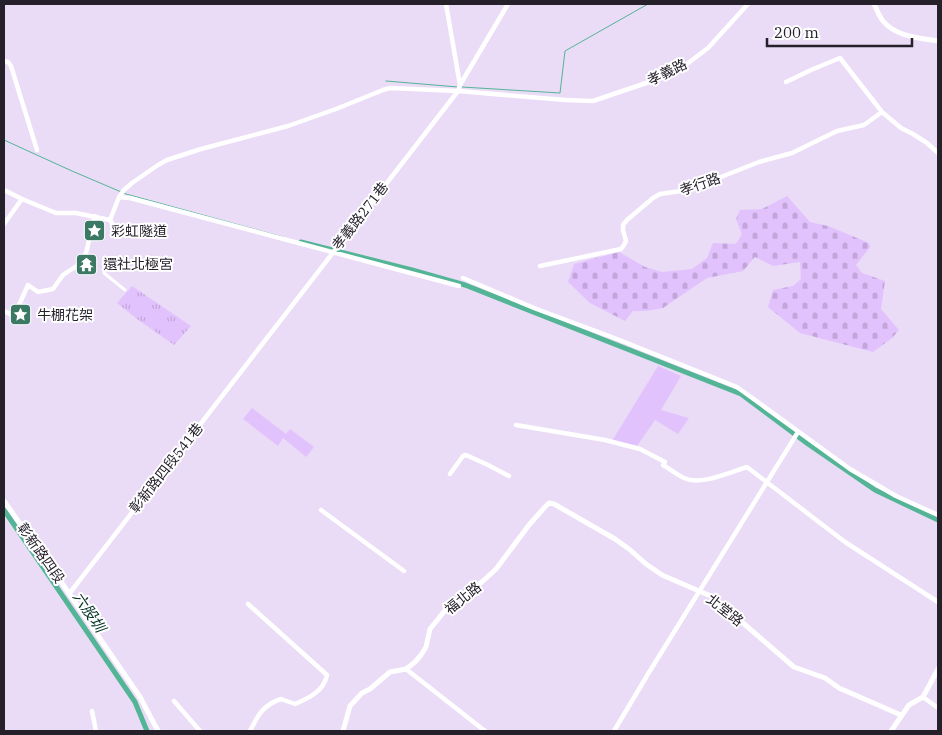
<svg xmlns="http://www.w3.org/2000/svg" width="942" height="735" font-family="'IBM Plex Serif','Noto Sans TC',serif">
	<defs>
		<pattern id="cemetery-stones" width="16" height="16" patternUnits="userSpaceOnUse" patternTransform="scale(1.25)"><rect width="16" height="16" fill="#e2c2fd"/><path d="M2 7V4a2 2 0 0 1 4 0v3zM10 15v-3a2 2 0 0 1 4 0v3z" fill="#c2a6d9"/></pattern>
		<pattern id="park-tufts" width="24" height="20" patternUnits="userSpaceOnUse" patternTransform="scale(1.25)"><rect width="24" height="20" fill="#e2c2fd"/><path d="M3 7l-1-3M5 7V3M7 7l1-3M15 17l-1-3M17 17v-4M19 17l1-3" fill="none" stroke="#c2a6d9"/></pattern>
	</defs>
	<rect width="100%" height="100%" fill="#eadbf6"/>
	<path fill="#e2c2fd" d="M658,366L681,376L661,410L689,418L678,434L655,420L637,446L612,441Z
		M252,408L286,434L290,429L314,447L306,457L283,438L278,446L243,419Z"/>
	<path fill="url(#cemetery-stones)" d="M787,196L810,222L828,226L869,243L870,247L856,265L862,273L885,281L881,309L899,330L892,338L873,352L800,333L768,307L773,290L793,286L801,279L800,262L773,266L755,257L743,271L707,278L663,308L646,311H633L625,321L590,303L568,282L574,264L619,252L645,267L662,272L692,269L707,258L713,243L736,244L742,234L736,219L740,210L762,209Z"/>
	<path fill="url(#park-tufts)" d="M132,286L191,326L174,345L137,319L117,303Z"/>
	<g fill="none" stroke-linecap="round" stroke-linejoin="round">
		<path stroke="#53b596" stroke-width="1" d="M386,81L458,87
			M462,87L560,93L565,51L648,4
			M4,140L72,171L126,194L283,237"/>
		<path stroke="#53b596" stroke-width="5" d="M301,242L412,270L465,285L741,394L808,444L875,490L938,520
			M4,510L135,702L147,731"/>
		<path stroke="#fff" stroke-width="3" d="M104,273L125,290"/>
		<path stroke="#fff" stroke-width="4.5" d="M446,4L460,85
			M4,61L8,62L11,66L37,150
			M786,82L811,70L840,58L882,112L901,128L913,134L927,143L938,153
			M4,190L22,199L56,213H76L110,220
			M119,197L110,220L120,236
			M4,224L22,199
			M540,266L621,249L624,245L626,241L623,230V225L627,220L653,198L660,194L688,190L759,162L792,153L837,131L864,125L882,112
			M463,278L534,308L617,339L737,387L850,469L896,496L938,515
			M459,286L130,198L119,197L124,190L132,183L158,165L167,160L201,149L288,126L336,109L383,90L390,88L458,91L565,100L593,101L658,79L683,67L708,48L748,4
			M4,311L14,316L28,285L38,292L53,289L63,275L78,265L86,253L95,216
			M516,425L605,440L640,449L665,462
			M663,465C670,469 677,475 684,478C701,486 730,472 747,467L845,542L938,602
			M450,474L463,456L466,455L488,465L509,476
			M321,510L404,571
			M69,594L458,91L460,85L508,4
			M248,604L327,675C324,691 309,698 295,704L281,699C263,705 258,715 250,731
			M406,669L485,731
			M923,697L938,708
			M174,701L200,731
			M92,711L96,731
			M614,731L648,674L798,432"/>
		<path stroke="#fff" stroke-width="5" d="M874,4C877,10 879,16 883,21C896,37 920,38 938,41
			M4,501L55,573L140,697L158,731
			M343,731L350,706L362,693L370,689L390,672L406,669L415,662L421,655L426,647L430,629L447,608L483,581L496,569L529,525L544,508L549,503L554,504L615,539L629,549L646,564L662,575L713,597L794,667L825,678L839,688L901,715
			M891,731L909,705L923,697L938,669"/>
	</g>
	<defs>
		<symbol id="sight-square" viewBox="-11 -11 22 22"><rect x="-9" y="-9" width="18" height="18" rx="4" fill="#3b7965" stroke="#fff"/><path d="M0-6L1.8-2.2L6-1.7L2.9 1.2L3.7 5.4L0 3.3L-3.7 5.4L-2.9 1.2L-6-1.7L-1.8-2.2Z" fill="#fff"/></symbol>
		<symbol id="temple-square" viewBox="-11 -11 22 22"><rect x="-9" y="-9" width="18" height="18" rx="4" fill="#3b7965" stroke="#fff"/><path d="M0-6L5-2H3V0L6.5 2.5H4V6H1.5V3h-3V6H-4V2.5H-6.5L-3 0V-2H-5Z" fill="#fff"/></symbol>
	</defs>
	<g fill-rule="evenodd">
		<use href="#sight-square" x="82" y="218" width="25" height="25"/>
		<use href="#temple-square" x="74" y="252" width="25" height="25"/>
		<use href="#sight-square" x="8" y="302" width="25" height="25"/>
	</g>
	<g text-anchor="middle" stroke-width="4" stroke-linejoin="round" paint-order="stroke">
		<g font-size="14" fill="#26202a" stroke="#fff">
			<text transform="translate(667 72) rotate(-26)" y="5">孝義路</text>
			<text transform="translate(700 184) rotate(-19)" y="5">孝行路</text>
			<text transform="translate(360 216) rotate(-52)" y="5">孝義路271巷</text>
			<text transform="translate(166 468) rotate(-52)" y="5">彰新路四段541巷</text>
			<text transform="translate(41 553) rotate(55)" y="5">彰新路四段</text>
			<text transform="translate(463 598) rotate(-39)" y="5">福北路</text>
			<text transform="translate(725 610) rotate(38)" y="5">北堂路</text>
		</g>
		<g font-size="14" fill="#26202a" stroke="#fff" text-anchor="start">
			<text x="111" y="236">彩虹隧道</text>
			<text x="103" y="269">還社北極宮</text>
			<text x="37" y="320">牛棚花架</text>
		</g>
		<g font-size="15" font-style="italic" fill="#063528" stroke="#fff">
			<text transform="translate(89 612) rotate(56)" y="5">六股圳</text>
		</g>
	</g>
	<rect width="942" height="735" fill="none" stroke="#26202a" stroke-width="10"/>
	<path d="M767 38v8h145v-8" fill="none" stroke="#26202a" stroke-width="2.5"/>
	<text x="774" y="38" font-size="15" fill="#26202a" stroke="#ffffff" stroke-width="4" paint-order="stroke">200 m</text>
</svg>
